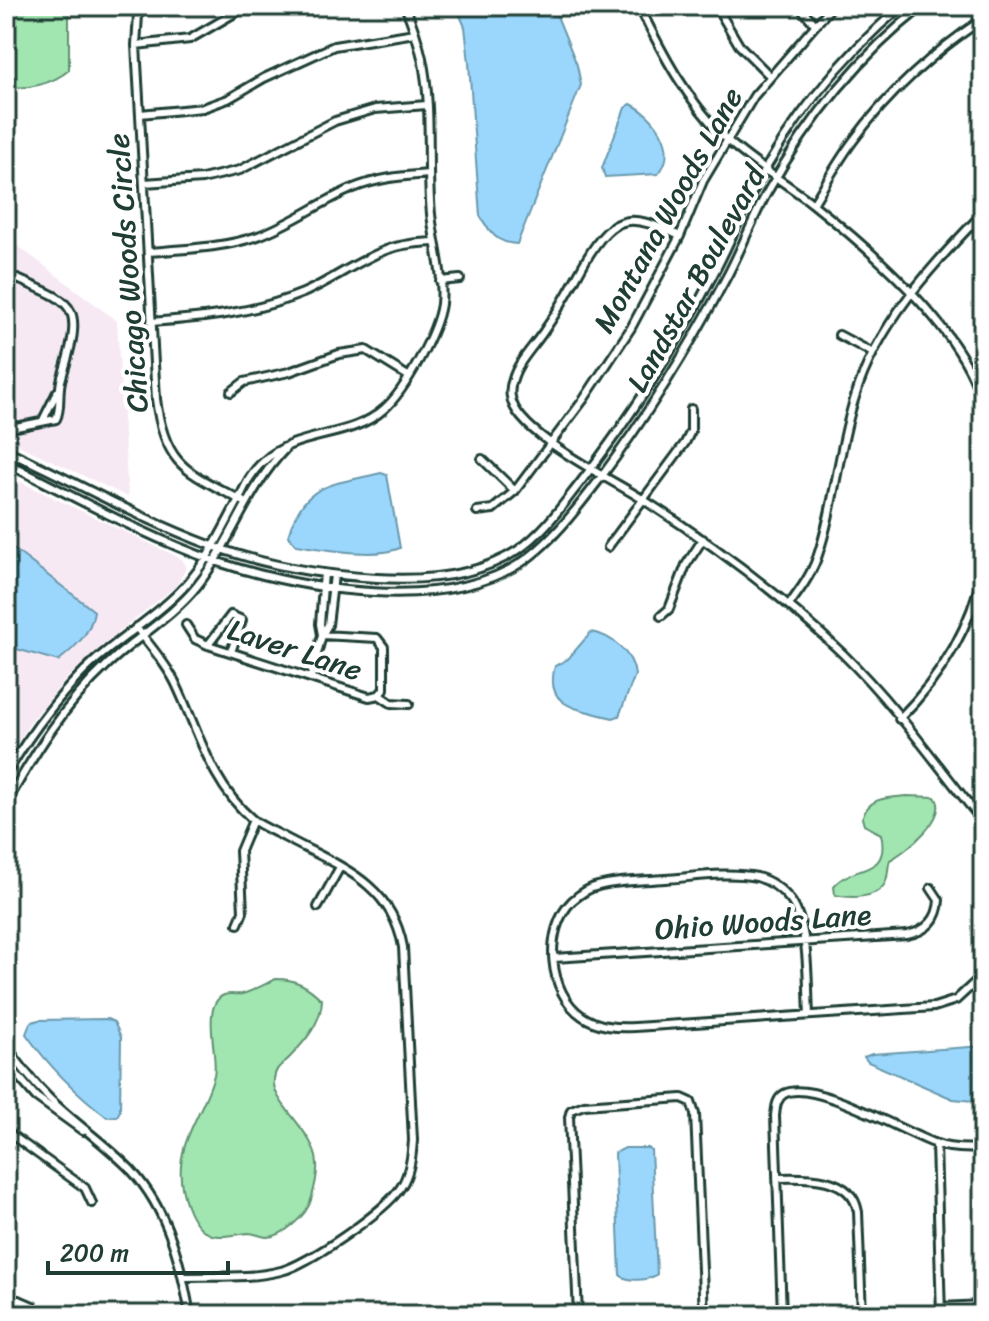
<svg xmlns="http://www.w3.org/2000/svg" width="989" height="1321" font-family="Sriracha,sans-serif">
	<rect width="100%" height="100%" fill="#fff"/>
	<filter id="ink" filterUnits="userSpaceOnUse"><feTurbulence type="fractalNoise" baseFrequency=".0125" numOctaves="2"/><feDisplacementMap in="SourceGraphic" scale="16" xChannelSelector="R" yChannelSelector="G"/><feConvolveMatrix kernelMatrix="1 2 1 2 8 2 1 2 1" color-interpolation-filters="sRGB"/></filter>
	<g filter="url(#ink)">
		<path fill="#f7e9f4" d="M6,240L13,242L117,321L128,497L6,439Z
			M6,475L182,559L187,567L176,586L105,643L68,677L30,723L6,761Z"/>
		<path fill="#a1e5b1" stroke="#609172" stroke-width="2" d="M6,6H69V70C54,83 26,91 6,86Z
			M907,796L935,797C950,816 907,851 890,860C887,868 889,878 884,885C875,899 850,898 835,895L834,886C851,864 891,878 881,834L864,825L862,818C870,796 887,798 907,796Z
			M276,979C296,979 308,986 322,1000C321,1023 306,1040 291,1056C283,1065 275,1066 274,1080C271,1103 316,1132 317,1164C318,1175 314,1190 311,1200C307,1215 282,1238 266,1237C259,1236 255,1233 248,1233C238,1234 223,1238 212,1235C189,1227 179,1188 181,1166C183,1134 206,1106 214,1075C219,1057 200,1005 224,995C230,993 236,995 242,994C253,991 265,984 276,979Z"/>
		<path fill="#9bd6fc" stroke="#6999ac" stroke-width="2" d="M456,6H553L577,65L581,85L517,244C496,243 490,232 480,216L469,63L465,27Z
			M631,104C656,116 680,151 658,174L605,177L602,168L625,108Z
			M381,473L387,475L400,548C375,559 323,549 296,545L288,536C304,481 333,485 381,473Z
			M6,543L94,611C91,633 76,647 58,661L6,646Z
			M591,632C611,635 633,653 635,675L619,716L613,718C581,709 543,709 555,666L568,659Z
			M107,1019L114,1022L121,1037L120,1111L117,1116L107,1117C77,1094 48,1065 26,1034L30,1023L38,1020Z
			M983,1046V1102L953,1099L868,1062L864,1057L872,1054Z
			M625,1148H648L651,1150L657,1274C650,1281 627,1282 620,1275L615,1153Z"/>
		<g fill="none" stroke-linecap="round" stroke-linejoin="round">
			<defs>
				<path id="minor" d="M143,6L138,15L136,45L156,399C165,470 190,472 246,503
					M639,6C663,55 686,99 725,138C751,163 785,182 813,204C871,250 968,333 983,407
					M716,6L739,45L770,76
					M799,6L814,23
					M136,45L190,39L247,6
					M140,114L203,108L228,99L264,78L334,46L415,33
					M144,183L202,179L240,170L335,121L375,109L427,105
					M813,204C826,183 838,161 853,141C887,94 935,51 983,19
					M680,236C632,214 615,211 586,260C573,283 561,307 546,328C536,344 518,361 513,379C511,384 510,392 511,397C515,434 616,481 647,502C717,547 783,596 843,654C894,704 938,766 983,822
					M148,252C185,249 223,248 258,236C291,224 319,203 351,189C377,178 401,176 429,174
					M6,274C74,304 86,300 62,377C57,392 62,408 56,419L16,427L6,422
					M440,281L460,279
					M151,322C204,318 254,313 303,293C331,281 357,261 386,250C401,244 418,243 434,242
					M839,335L873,353
					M231,392L244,382L289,372L339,354L366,350L408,376
					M43,420L57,392
					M6,450C74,481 140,519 210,545C263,565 321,575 377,578C425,581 477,577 518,550C544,532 561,507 580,483C631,417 676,347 714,273C728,247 738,221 751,195C788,124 840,58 902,6
					M482,459L515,491
					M6,463C74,496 143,536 215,561C302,590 449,616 528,558C557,536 577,508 599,480C647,416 688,350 725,280C741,251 752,219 768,191C808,120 859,56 923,6
					M477,511L493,509L515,491L584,399L631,328L680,236L703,181L754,96L832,6
					M608,547L685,443L691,431V409
					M789,605C800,590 811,575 817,558C835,506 838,449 855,397C877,325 932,265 983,213
					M661,616L669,609L686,565L703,539
					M186,625L195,639L208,645L369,697L379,695L384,689V647L377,638L322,635
					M136,627C149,645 165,662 175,682C198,729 210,783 252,819C260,826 274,831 284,837C336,865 391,881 403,947L413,1140C412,1156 410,1173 401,1187C387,1210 307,1265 281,1271C250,1279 215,1276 183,1277
					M322,635L320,624L324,573
					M208,645L231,615L242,620L231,652
					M311,677L322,635L328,625L334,575
					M379,695L391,703L409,704
					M899,719C941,677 971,628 983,569
					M6,775C29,734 68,682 104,653C130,631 160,613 183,588C207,563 222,531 238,501C245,486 251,472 264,461C297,430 350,440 384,409C405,391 437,332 441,304C444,275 434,243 431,214C426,163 433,109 422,58C418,40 412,23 405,6
					M6,804C34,754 64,705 106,666C135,638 172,617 197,586C232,542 247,488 286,448
					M318,907L340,867
					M238,924L243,912L240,851L253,820
					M554,958L907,935C926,931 938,920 939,900L931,888
					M809,1015C807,983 810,928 791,901C782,889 771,881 757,877C728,871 694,877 665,879C643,881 620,880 598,886C588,888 580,894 572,901C543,930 548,993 582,1016C598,1027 616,1028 635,1027L934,1007L956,1000L983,975
					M6,1045C18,1063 32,1081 48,1097C74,1123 105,1143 131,1170C168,1210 181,1263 190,1315
					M6,1062L36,1097L83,1131
					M6,1131L85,1188L92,1203
					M936,1144L941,1315
					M777,1178C805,1177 852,1175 858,1212L862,1315
					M6,1301L19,1300L33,1306
					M941,1307L983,1305
					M578,1315L569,1117L571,1110L584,1105L682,1098L691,1102L695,1114L704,1315
					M782,1315L775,1116C776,1107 776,1099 784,1094C812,1078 903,1132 934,1143C949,1149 967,1149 983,1148"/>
			</defs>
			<use href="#minor" stroke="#1f3d34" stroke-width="12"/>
			<use href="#minor" stroke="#fff" stroke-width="6"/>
		</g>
	</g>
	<g text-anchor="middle" stroke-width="8" stroke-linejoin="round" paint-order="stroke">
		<g font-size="30" fill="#1f3d34" stroke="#fff">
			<text transform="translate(668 210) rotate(-61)" y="10">Montana Woods Lane</text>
			<text transform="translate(128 273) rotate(-94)" y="10">Chicago Woods Circle</text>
			<text transform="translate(696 279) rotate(-61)" y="10">Landstar Boulevard</text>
			<text transform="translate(295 650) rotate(18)" y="10">Laver Lane</text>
			<text transform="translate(763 922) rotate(-4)" y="10">Ohio Woods Lane</text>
		</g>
	</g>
	<rect width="989" height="1321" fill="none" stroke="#fff" stroke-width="32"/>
	<rect x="16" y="16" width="957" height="1289" fill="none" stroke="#1f3d34" stroke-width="3" filter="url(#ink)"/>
	<path d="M48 1261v12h180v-12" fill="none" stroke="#1f3d34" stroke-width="4"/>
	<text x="60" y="1261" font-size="24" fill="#1f3d34" stroke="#ffffff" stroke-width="6" paint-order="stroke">200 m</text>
</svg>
